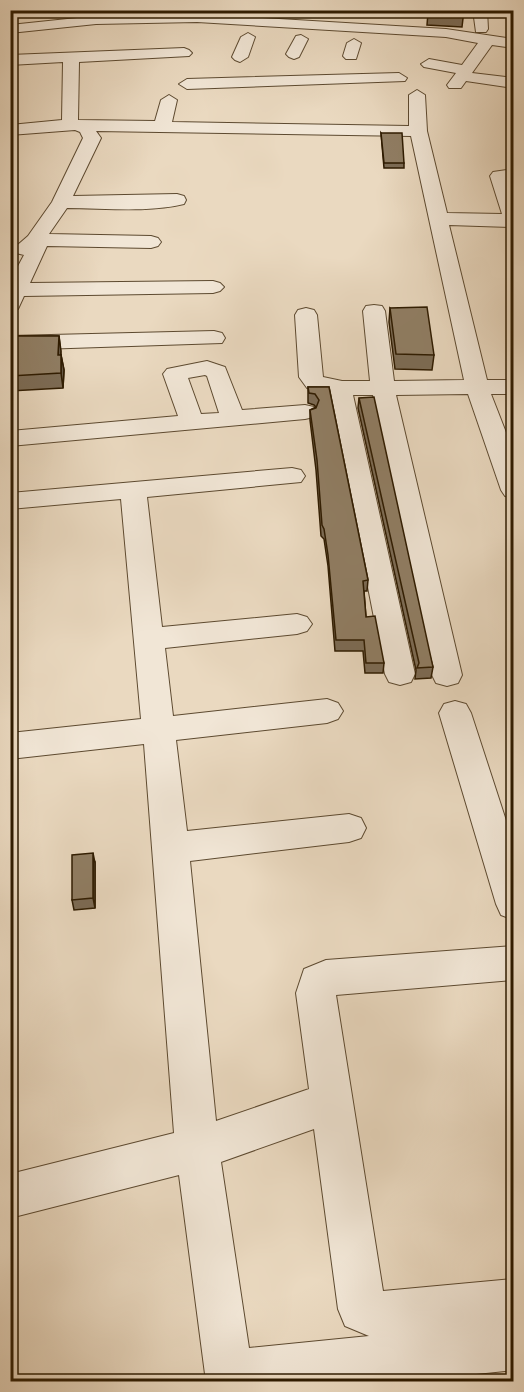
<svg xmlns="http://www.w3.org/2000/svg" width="524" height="1392" font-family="'Gentium Book Plus',serif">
	<rect width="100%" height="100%" fill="#ead9c0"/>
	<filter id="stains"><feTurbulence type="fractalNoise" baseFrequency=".00333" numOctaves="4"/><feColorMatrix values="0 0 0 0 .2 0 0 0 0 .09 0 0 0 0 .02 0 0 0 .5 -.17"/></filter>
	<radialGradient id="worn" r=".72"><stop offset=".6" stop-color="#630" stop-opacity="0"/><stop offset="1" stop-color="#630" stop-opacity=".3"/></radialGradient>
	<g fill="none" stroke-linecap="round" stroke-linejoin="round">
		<defs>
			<path id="minor" d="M473,10H487L488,29L486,32H476Z
				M197,14L446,29L514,39V48L492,45L472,73L514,78V88L466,81L461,88H449L447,85L456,73L424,67L421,64L429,59L462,65L478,43L446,37L197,22L96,24L10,33V25L96,16Z
				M248,33L255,37L248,57L240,62L235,60L232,57L241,37Z
				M301,35L308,39L299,57L294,59L289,57L286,54L296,36Z
				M354,39L361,43L356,59H346L343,56L347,43Z
				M184,48L189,50L192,53L189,56L79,62L78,120L155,121L161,100L169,95L177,100L172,122L409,126V95L417,90L425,95L427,131L447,213L502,214L490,176L493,172L514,169V180H510L514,192V227L449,225L487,380H514V394H491L514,453V498L505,496L501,490L468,394L396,395L462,675L458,683L447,686L436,683L432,675L373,395H353L415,674L411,682L400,685L389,682L385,674L330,393L307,388L299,377L295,315L298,310L306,308L314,310L317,315L323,377L342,381H370L363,311L366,306L374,305L382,306L385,311L394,381L464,380L411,136L96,131L101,138L73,196L177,194L184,196L186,200L184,204C147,213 104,208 67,208L49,234L151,236L158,238L161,242L158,246L151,248L47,246L30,283L213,281L220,283L224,287L220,291L213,293L24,296L18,309L10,310V281L24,255L16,253L13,249L28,236L52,202L83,138L80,132L75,130L10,135V125L62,120L63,62L10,65V55Z
				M399,73L407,78L405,81L187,89L179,84L187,79Z
				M214,331L222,333L225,338L222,343L10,350V336Z
				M207,361L225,367L242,410L305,405L314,407L317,412L314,417L305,419L10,446V431L178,416L163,374L167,369ZM205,375L207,376L219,413L201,414L188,378Z
				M292,468L301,470L305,476L301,482L147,497L162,627L297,614L307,617L312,624L307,631L297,634L165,648L173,716L327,699L338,703L343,711L338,719L327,723L176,740L187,831L349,814L361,818L366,828L361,838L349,842L190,861L216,1121L309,1089L296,993L304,969L326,960L514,946V980L336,995L383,1291L514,1279V1370L399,1382H208L205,1374L179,1175L10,1218V1174L174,1133L144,744L10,759V733L141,719L121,499L10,509V493ZM314,1129L338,1309L345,1326L369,1336L249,1348L221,1162Z
				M455,701L466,704L471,713L514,845V920L501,915L496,904L439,713L444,704Z"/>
		</defs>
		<use href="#minor" stroke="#5d4a30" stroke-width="2"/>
		<use href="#minor" fill="#f1e6d6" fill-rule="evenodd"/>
	</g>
	<path fill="#7c6c56" stroke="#2e1b00" stroke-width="1.5" d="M464,10L462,27L427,25L428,13Z
		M381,133L404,163V168H384Z
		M390,308L434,355L432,370L395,369L389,322Z
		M10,336H59L61,355L64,370L63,388L10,391Z
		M308,387H329L368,580L367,591H364L366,617L384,663L383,673H365L363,651H335L328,566L324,539L321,536L316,470L310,420V410L316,407L314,405L308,403Z
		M359,398L433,667L431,678L415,679L416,670L358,408Z
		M95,863V908L74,910L72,900Z"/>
	<path fill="#655846" stroke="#2e1b00" stroke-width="1.5" d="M59,336L61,351L60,370L58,355Z
		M61,355L64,370L63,388L61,373Z
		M93,853L95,863V908L93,898Z"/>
	<path fill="#907e64" stroke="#2e1b00" stroke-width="1.5" d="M428,10H464L463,15L428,13Z
		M381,133H402L404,163H384Z
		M427,307L434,355L396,354L390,308Z
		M10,336H59L58,355H61V373L10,376Z
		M308,387H329L368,580L363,581L366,617L375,616L384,663H366L364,640H336L328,555L324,529L322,525L317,460L310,410L316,408L319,400L315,394L309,393Z
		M374,397L433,667L417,668L419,663L359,398Z
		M93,853V898L72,900V855Z"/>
	<rect width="524" height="1392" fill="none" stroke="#ead9c0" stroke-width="36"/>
	<rect x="12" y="12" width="500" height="1368" fill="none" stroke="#2e1b00" stroke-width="3"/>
	<rect x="18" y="18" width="488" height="1356" fill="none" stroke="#2e1b00" stroke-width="1.5"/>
	<rect width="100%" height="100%" filter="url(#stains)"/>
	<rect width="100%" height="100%" fill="url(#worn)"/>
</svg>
